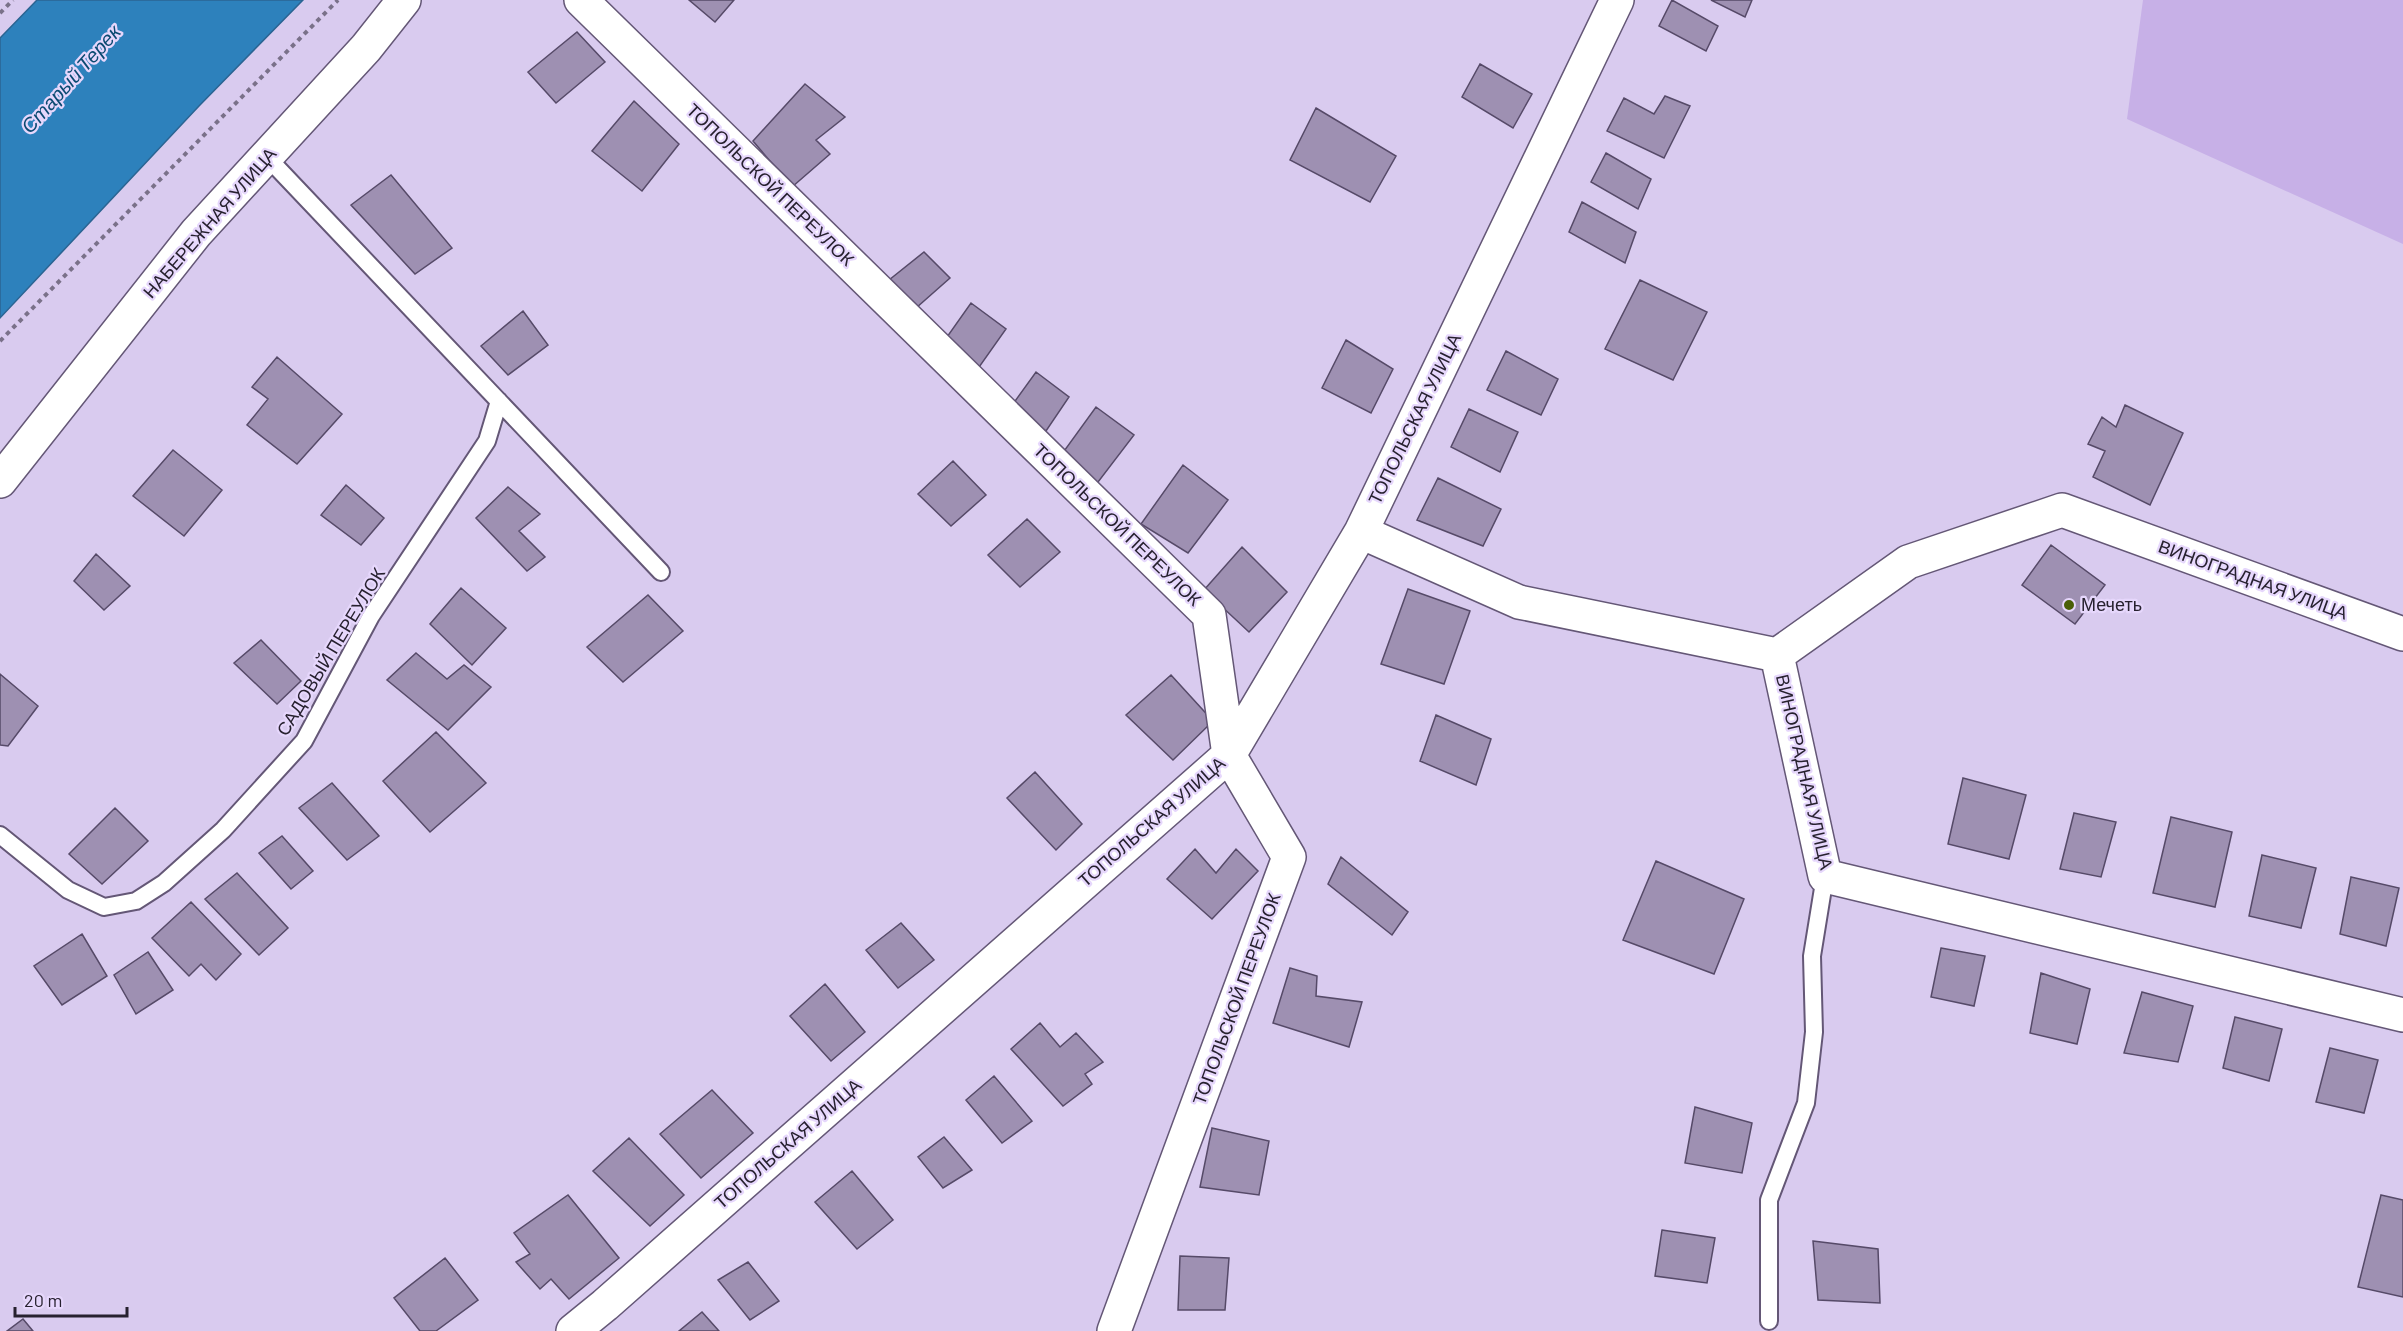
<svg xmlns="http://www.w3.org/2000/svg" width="2403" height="1331" font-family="Barlow,sans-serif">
	<rect width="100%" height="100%" fill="#d9cbef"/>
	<path fill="#c7b0e7" d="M2143,0H2403V244L2127,119Z"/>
	<path fill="#2d81bc" stroke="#2b6492" stroke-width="1.5" d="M37,0H303L199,106L0,318V38Z"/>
	<path fill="#9e90b2" stroke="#564a68" stroke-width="1.5" d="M689,0H734L715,22Z
		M1672,0L1718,26L1706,51L1659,26Z
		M1711,0H1752L1745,17Z
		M577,32L605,62L556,103L528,72Z
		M1480,64L1532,94L1513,128L1462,97Z
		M805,84L845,117L816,140L830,154L792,187L753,141Z
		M1665,96L1690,106L1664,158L1607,131L1624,98L1654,114Z
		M634,101L679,144L642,191L592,151Z
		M1316,108L1396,156L1370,202L1290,160Z
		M1606,153L1651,179L1638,209L1591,182Z
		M391,175L452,248L415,274L351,205Z
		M1582,202L1636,232L1625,263L1569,232Z
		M924,252L950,278L916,308L889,280Z
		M1640,280L1707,312L1673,380L1605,349Z
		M971,303L1006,329L977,370L942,344Z
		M523,311L548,345L508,375L481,346Z
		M1346,340L1393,369L1371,413L1322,388Z
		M1506,351L1558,379L1541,415L1487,390Z
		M277,357L342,414L297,464L247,425L268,399L252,387Z
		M1036,372L1069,397L1046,431L1010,408Z
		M2125,405L2183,433L2150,505L2093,477L2105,451L2088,444L2102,417L2116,427Z
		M1096,407L1134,435L1095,486L1059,458Z
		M1469,409L1518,432L1500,472L1451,447Z
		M173,450L222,490L184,536L133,496Z
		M953,461L986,495L951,526L918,494Z
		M1183,465L1228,500L1188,553L1141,524Z
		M1438,478L1501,509L1483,546L1417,520Z
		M346,485L384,518L361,545L321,515Z
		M508,487L540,514L519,531L545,557L527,571L476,518Z
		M1027,519L1060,552L1020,587L988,555Z
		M2051,545L2105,585L2075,624L2022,585Z
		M1242,547L1287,592L1249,632L1204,590Z
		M96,554L130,586L104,610L74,581Z
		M461,588L506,628L472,665L430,624Z
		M1408,589L1470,611L1444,684L1381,664Z
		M648,595L683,631L623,682L587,647Z
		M261,640L301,681L277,704L234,663Z
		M416,653L447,679L464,665L491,687L448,730L387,680Z
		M0,674L38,706L8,746L0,745Z
		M1171,675L1213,721L1173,760L1126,715Z
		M1436,715L1491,739L1476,785L1420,761Z
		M436,732L486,783L430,832L383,781Z
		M1035,772L1082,824L1056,850L1007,798Z
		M1963,778L2026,795L2009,859L1948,844Z
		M332,783L379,836L347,860L299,808Z
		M115,808L148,841L102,884L69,854Z
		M2074,813L2116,822L2101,877L2060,869Z
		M2171,817L2232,832L2215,907L2153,893Z
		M282,836L313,871L291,889L259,853Z
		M1195,849L1216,873L1236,849L1258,871L1212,919L1167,879Z
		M2262,855L2316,868L2301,928L2249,916Z
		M1341,857L1408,912L1392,935L1328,884Z
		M1656,861L1744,899L1714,974L1623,940Z
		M237,873L288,928L259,955L205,899Z
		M2351,877L2399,888L2386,946L2340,934Z
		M191,902L241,954L216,980L201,964L189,976L152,938Z
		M901,923L934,960L898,988L866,950Z
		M82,934L107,976L62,1005L34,966Z
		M1941,948L1985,956L1974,1006L1931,997Z
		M148,952L173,990L136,1014L114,975Z
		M1290,968L1317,976L1316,996L1362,1002L1349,1047L1273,1023Z
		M2041,973L2090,989L2077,1044L2030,1033Z
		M825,984L865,1032L831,1061L790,1016Z
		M2142,992L2193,1006L2178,1062L2124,1053Z
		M2235,1017L2282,1029L2269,1081L2223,1068Z
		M1040,1023L1060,1047L1076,1033L1103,1062L1085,1074L1092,1084L1063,1106L1011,1049Z
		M2330,1048L2378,1060L2364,1113L2316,1102Z
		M994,1076L1032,1121L1002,1143L966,1100Z
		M712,1090L753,1133L701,1178L660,1134Z
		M1695,1107L1752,1123L1742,1173L1685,1163Z
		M1212,1128L1269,1141L1259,1195L1200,1187Z
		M944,1137L972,1170L943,1188L918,1157Z
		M629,1138L684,1195L650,1226L593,1171Z
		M852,1171L893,1220L857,1249L815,1202Z
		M568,1195L619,1258L569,1299L551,1279L540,1289L516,1262L530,1254L514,1233Z
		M2381,1195L2403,1200V1297L2358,1287Z
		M1662,1230L1715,1238L1707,1283L1655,1276Z
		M1813,1241L1878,1249L1880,1303L1818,1300Z
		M1180,1256L1229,1258L1225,1310H1178Z
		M445,1258L478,1300L436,1331H420L394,1298Z
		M748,1262L779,1301L750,1320L718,1280Z
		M702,1312L719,1331H679Z
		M23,1319L33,1331H7Z"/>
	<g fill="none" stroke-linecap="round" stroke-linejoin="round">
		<defs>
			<path id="service" d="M267,157L661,572
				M0,835L68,890L104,907L136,901L164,883L223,830L304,741L371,616L487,441L499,401
				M1769,1321V1200L1806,1103L1814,1032L1812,956L1825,876"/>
			<path id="minor" d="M581,0L1209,615L1229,755L1289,857L1114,1331
				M1361,532L1519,602L1777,655
				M2403,634L2062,510L1908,562L1777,655L1825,876L2403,1015
				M573,1331L605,1305L1229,755L1361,532L1617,0"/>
			<path id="secondary" d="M0,481L196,233L366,48L404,0"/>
		</defs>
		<use href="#service" stroke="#645776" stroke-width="20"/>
		<use href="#minor" stroke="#645776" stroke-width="36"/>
		<use href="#secondary" stroke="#645776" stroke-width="36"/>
		<path stroke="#7a7189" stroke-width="4" stroke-dasharray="4.5 4.5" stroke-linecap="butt" d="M0,13L13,0
			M0,341L338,0"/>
		<use href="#service" stroke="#fff" stroke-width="16"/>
		<use href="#minor" stroke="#fff" stroke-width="33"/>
		<use href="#secondary" stroke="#fff" stroke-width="33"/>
	</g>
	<circle fill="#4a5f08" stroke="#e6d7fc" stroke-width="2" cx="2069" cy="605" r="6"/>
	<g text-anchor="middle" stroke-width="4.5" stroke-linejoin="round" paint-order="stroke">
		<g font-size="18" fill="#27212f" stroke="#e6d7fc">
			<text transform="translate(770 185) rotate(44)" y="6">ТОПОЛЬСКОЙ ПЕРЕУЛОК</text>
			<text transform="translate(210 223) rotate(-49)" y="6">НАБЕРЕЖНАЯ УЛИЦА</text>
			<text transform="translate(1415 419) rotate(-64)" y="6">ТОПОЛЬСКАЯ УЛИЦА</text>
			<text transform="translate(1117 525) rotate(44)" y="6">ТОПОЛЬСКОЙ ПЕРЕУЛОК</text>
			<text transform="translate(2253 580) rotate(20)" y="6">ВИНОГРАДНАЯ УЛИЦА</text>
			<text transform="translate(331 652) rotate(-59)" y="6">САДОВЫЙ ПЕРЕУЛОК</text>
			<text transform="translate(1804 772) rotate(77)" y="6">ВИНОГРАДНАЯ УЛИЦА</text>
			<text transform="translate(1152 822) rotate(-41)" y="6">ТОПОЛЬСКАЯ УЛИЦА</text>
			<text transform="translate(1237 999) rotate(-70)" y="6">ТОПОЛЬСКОЙ ПЕРЕУЛОК</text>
			<text transform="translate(788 1144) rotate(-41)" y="6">ТОПОЛЬСКАЯ УЛИЦА</text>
		</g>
		<g font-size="18" fill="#27212f" stroke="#e6d7fc" text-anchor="start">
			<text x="2081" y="611">Мечеть</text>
		</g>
		<g font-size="20" font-style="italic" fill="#0b4a72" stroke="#e6d7fc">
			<text transform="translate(71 79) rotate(-48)" y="7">Старый Терек</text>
		</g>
	</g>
	<path d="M15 1307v9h112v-9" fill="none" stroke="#27212f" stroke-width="3"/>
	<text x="24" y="1307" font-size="18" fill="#27212f" stroke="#e6d7fc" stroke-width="4.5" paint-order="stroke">20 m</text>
</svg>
